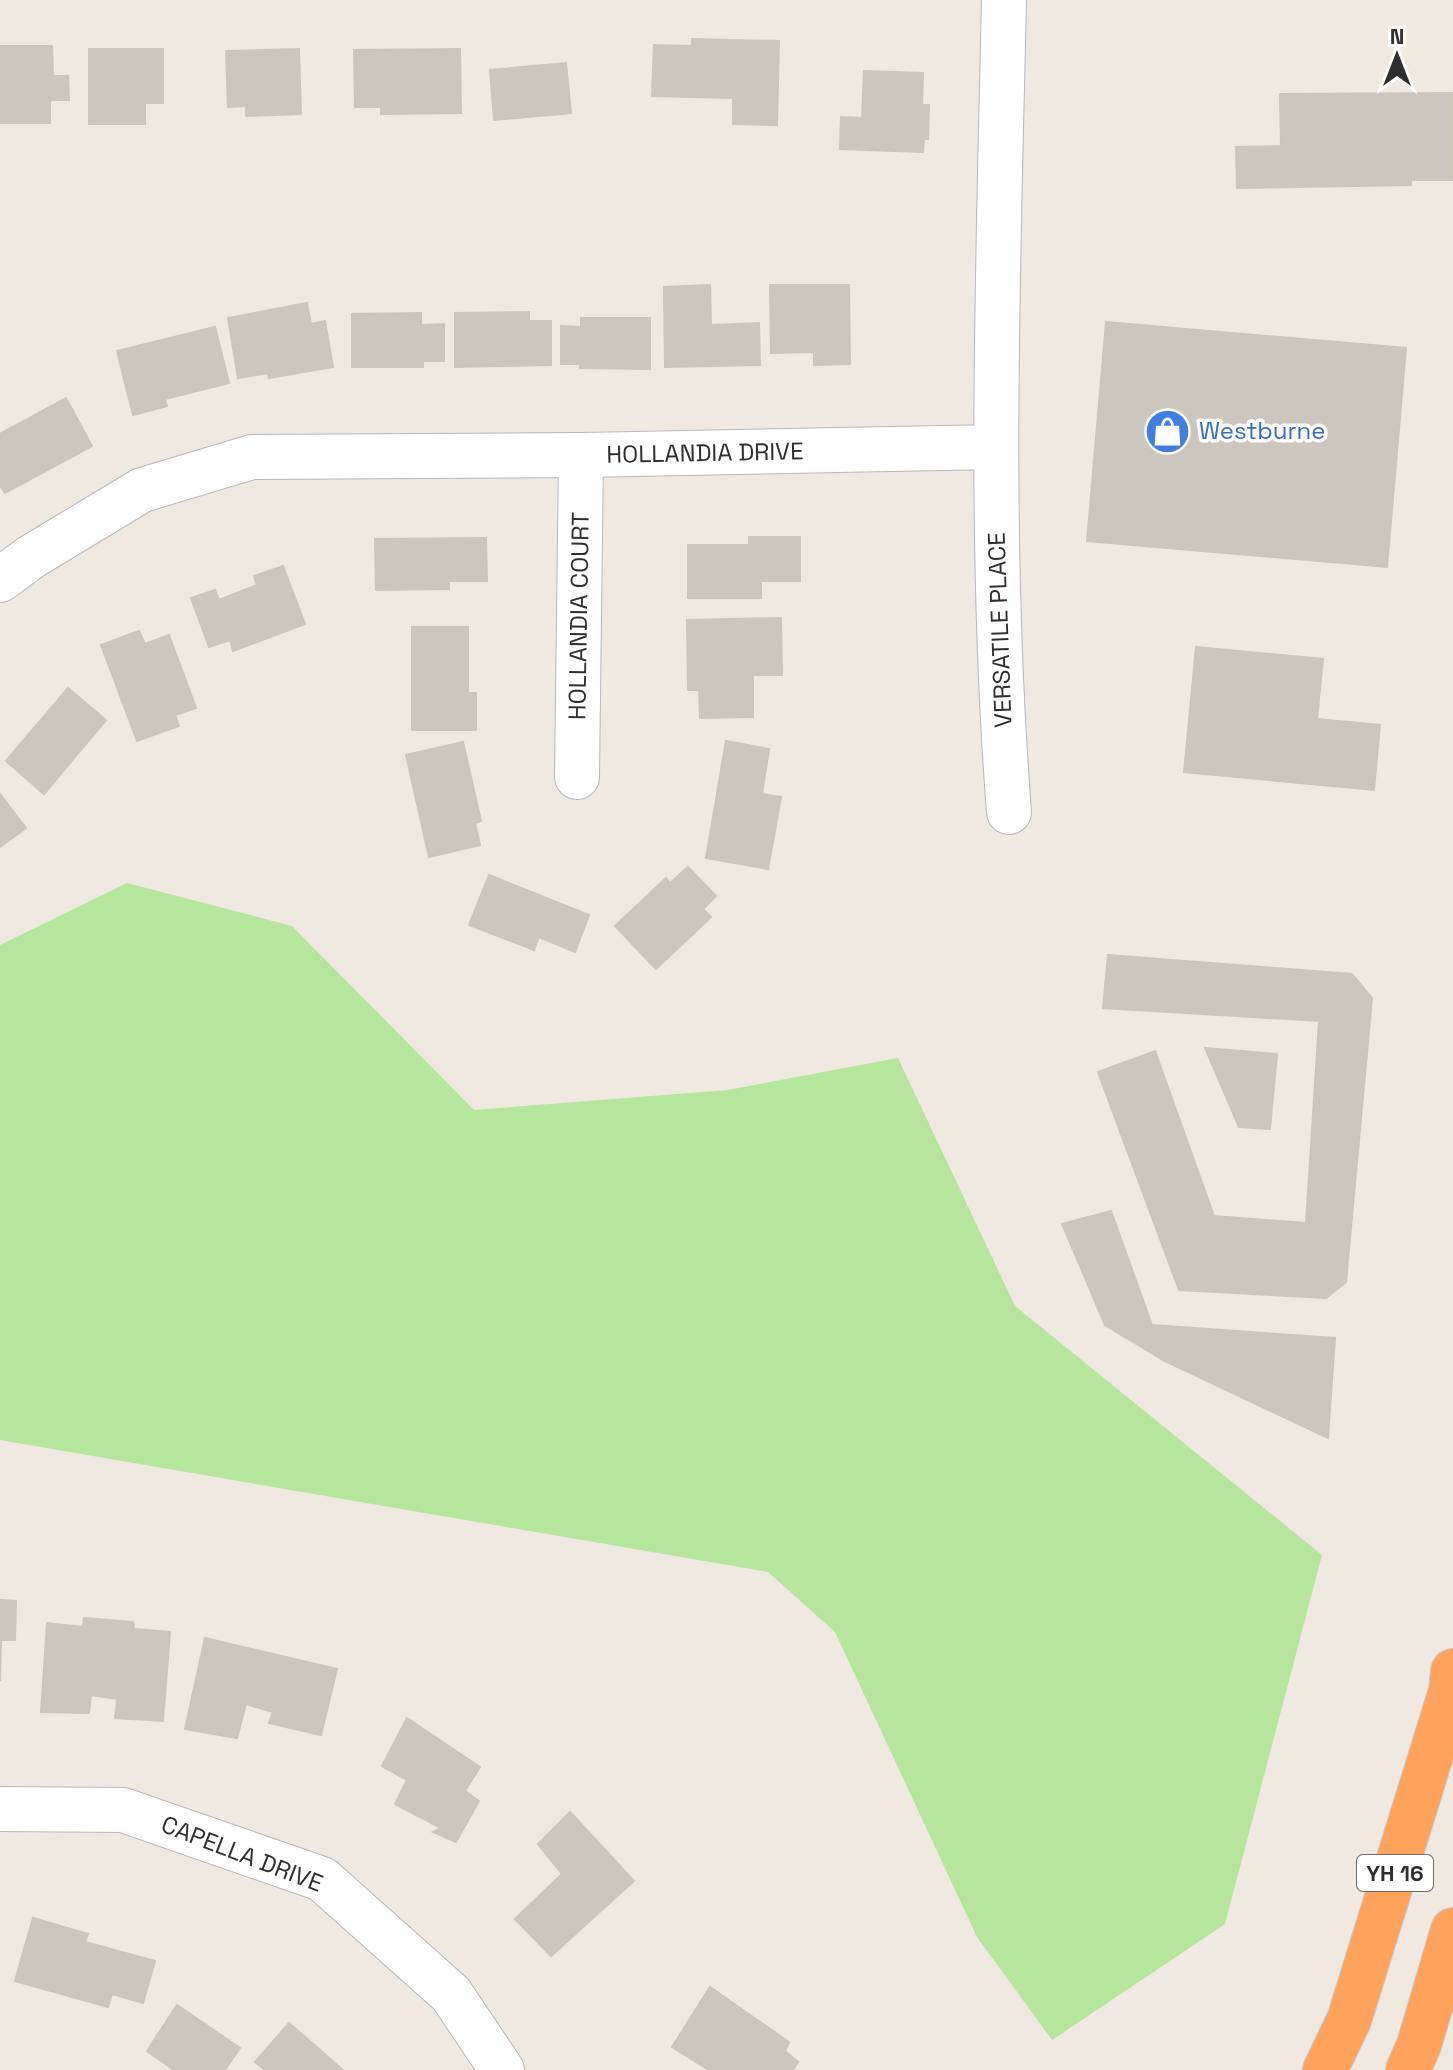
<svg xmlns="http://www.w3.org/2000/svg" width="1453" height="2070" font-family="'Space Grotesk',sans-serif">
	<rect width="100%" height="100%" fill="#efe9e1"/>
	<path fill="#b6e59e" d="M127,883L292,926L474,1110L728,1090L898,1058L1015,1306L1322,1555L1225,1924L1052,2040L977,1937L835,1632L768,1572L0,1440V945Z"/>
	<path fill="#cbc7bf" stroke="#cbc5ba" stroke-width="2" d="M692,39L779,41L777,125L733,124V98L652,96L654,45L692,46Z
		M0,46H52L53,76H68L69,100H50V123H0Z
		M89,49H163V103H145V124H89Z
		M299,49L301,114L246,116V106L228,107L226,51Z
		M460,49L461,113L381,114V107H355L354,50Z
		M566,63L571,113L494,120L490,70Z
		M864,71L923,73L922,105H929L928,139H924L923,152L840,149L841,117L862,118Z
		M1453,93V180H1411V185L1237,188L1236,147L1281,146L1280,94Z
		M710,285L711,325L759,323L760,365L665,367L664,287Z
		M770,285H849L850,364L814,365V352L771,353Z
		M307,303L311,324L325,321L333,367L269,378L268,373L238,378L228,318Z
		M529,312V321H551V365L455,367V313Z
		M421,313V325L444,324V361H423V367H352V314Z
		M581,318H650V369L580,368V364H561V326L581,327Z
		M1106,322L1406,348L1387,567L1087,541Z
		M215,327L229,383L165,399L167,406L133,415L117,351Z
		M66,398L92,446L5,493L0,485V434Z
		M749,537H800V581H761V598H688V545H749Z
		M486,538L487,581H449V589L376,590L375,539Z
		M283,566L305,624L233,651L230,640L209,647L191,598L215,590L219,600L257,585L254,576Z
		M781,618L782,675H753V717L700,718L699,690H688L687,620Z
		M412,627H468V693H476V730H412Z
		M139,631L145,644L169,635L196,708L175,715L179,726L137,741L101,645Z
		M1196,647L1323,659L1317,719L1380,725L1374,790L1184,772Z
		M68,688L106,720L44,794L6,761Z
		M726,741L769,749L762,794L781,797L768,869L706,858Z
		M463,742L481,821L475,823L480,845L429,857L406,755Z
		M0,794L26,828L0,847Z
		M688,867L716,896L703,909L711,917L656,969L615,926L666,878L670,883Z
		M489,875L589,915L575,952L539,937L534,950L469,925Z
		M1108,955L1352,974L1372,998L1346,1282L1326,1298L1179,1290L1098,1072L1155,1051L1214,1216L1306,1223L1319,1021L1103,1008Z
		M1205,1048L1277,1054L1270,1129L1239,1127Z
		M1111,1211L1152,1325L1335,1338L1328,1438L1165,1361L1105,1325L1062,1224Z
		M0,1600L16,1601L15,1640H1L0,1681Z
		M84,1618L133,1622L134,1629L170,1632L163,1721L115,1718L117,1699L91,1695L89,1713L41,1712L47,1623L83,1627Z
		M205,1638L337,1669L321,1735L269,1723L273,1712L246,1704L237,1738L185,1729Z
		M407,1718L480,1767L465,1791L479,1801L456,1842L433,1832L441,1828L395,1804L407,1780L382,1766Z
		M570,1812L634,1881L551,1956L515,1919L562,1874L538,1844Z
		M33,1918L88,1934L85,1942L155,1961L143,2003L112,1994L108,2007L15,1981Z
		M710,1987L789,2042L785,2051L798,2062L793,2070H709L672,2047Z
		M177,2005L240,2048L225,2070H174L147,2051Z
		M289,2023L343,2070H265L255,2062Z"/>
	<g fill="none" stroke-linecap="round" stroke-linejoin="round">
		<defs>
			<path id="street" d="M1004,0C998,271 988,542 1009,812
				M0,580L31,557L142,490L252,457L581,455L994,447
				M577,777L581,455
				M0,1809L123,1810L322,1879L451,1994L502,2070"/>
			<path id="highway" d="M1325,2070L1349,2020L1451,1691L1453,1671
				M1408,2070L1419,2045L1453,1930"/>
		</defs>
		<use href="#street" stroke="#b4b7c1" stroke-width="46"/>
		<use href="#highway" stroke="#c9c9c9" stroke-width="46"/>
		<use href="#street" stroke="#fff" stroke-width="44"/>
		<use href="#highway" stroke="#ffa35c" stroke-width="44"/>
	</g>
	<defs>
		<symbol id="shop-disc" viewBox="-11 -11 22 22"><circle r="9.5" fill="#3f7fe0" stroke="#fff"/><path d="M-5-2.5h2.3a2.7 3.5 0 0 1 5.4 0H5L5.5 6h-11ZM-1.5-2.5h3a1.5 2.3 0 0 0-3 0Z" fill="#fff"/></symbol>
	</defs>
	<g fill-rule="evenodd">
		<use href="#shop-disc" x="1142" y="406" width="51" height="51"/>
	</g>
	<g text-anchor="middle" stroke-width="7" stroke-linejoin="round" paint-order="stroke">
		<rect fill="#fff" stroke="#6d6d6d" stroke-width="2" x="1357" y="1855" width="76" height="36" rx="6"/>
		<g font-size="22" font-weight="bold" fill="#2e2e2e">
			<text x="1395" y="1881">YH 16</text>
		</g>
		<g font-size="24" fill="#366cbe" stroke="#fff" text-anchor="start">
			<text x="1199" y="439">Westburne</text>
		</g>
		<g font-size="24" fill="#2e2e2e" stroke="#fff">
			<text transform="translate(705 453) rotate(-1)" y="8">HOLLANDIA DRIVE</text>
			<text transform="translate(579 616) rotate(-89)" y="8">HOLLANDIA COURT</text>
			<text transform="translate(1000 630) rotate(-92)" y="8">VERSATILE PLACE</text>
			<text transform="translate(242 1854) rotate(21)" y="8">CAPELLA DRIVE</text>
		</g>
	</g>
	<g transform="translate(1397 56)" stroke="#ffffff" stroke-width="6" paint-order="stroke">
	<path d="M0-6L14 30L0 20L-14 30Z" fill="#2e2e2e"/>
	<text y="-12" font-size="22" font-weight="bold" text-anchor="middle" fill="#2e2e2e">N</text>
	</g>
</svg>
